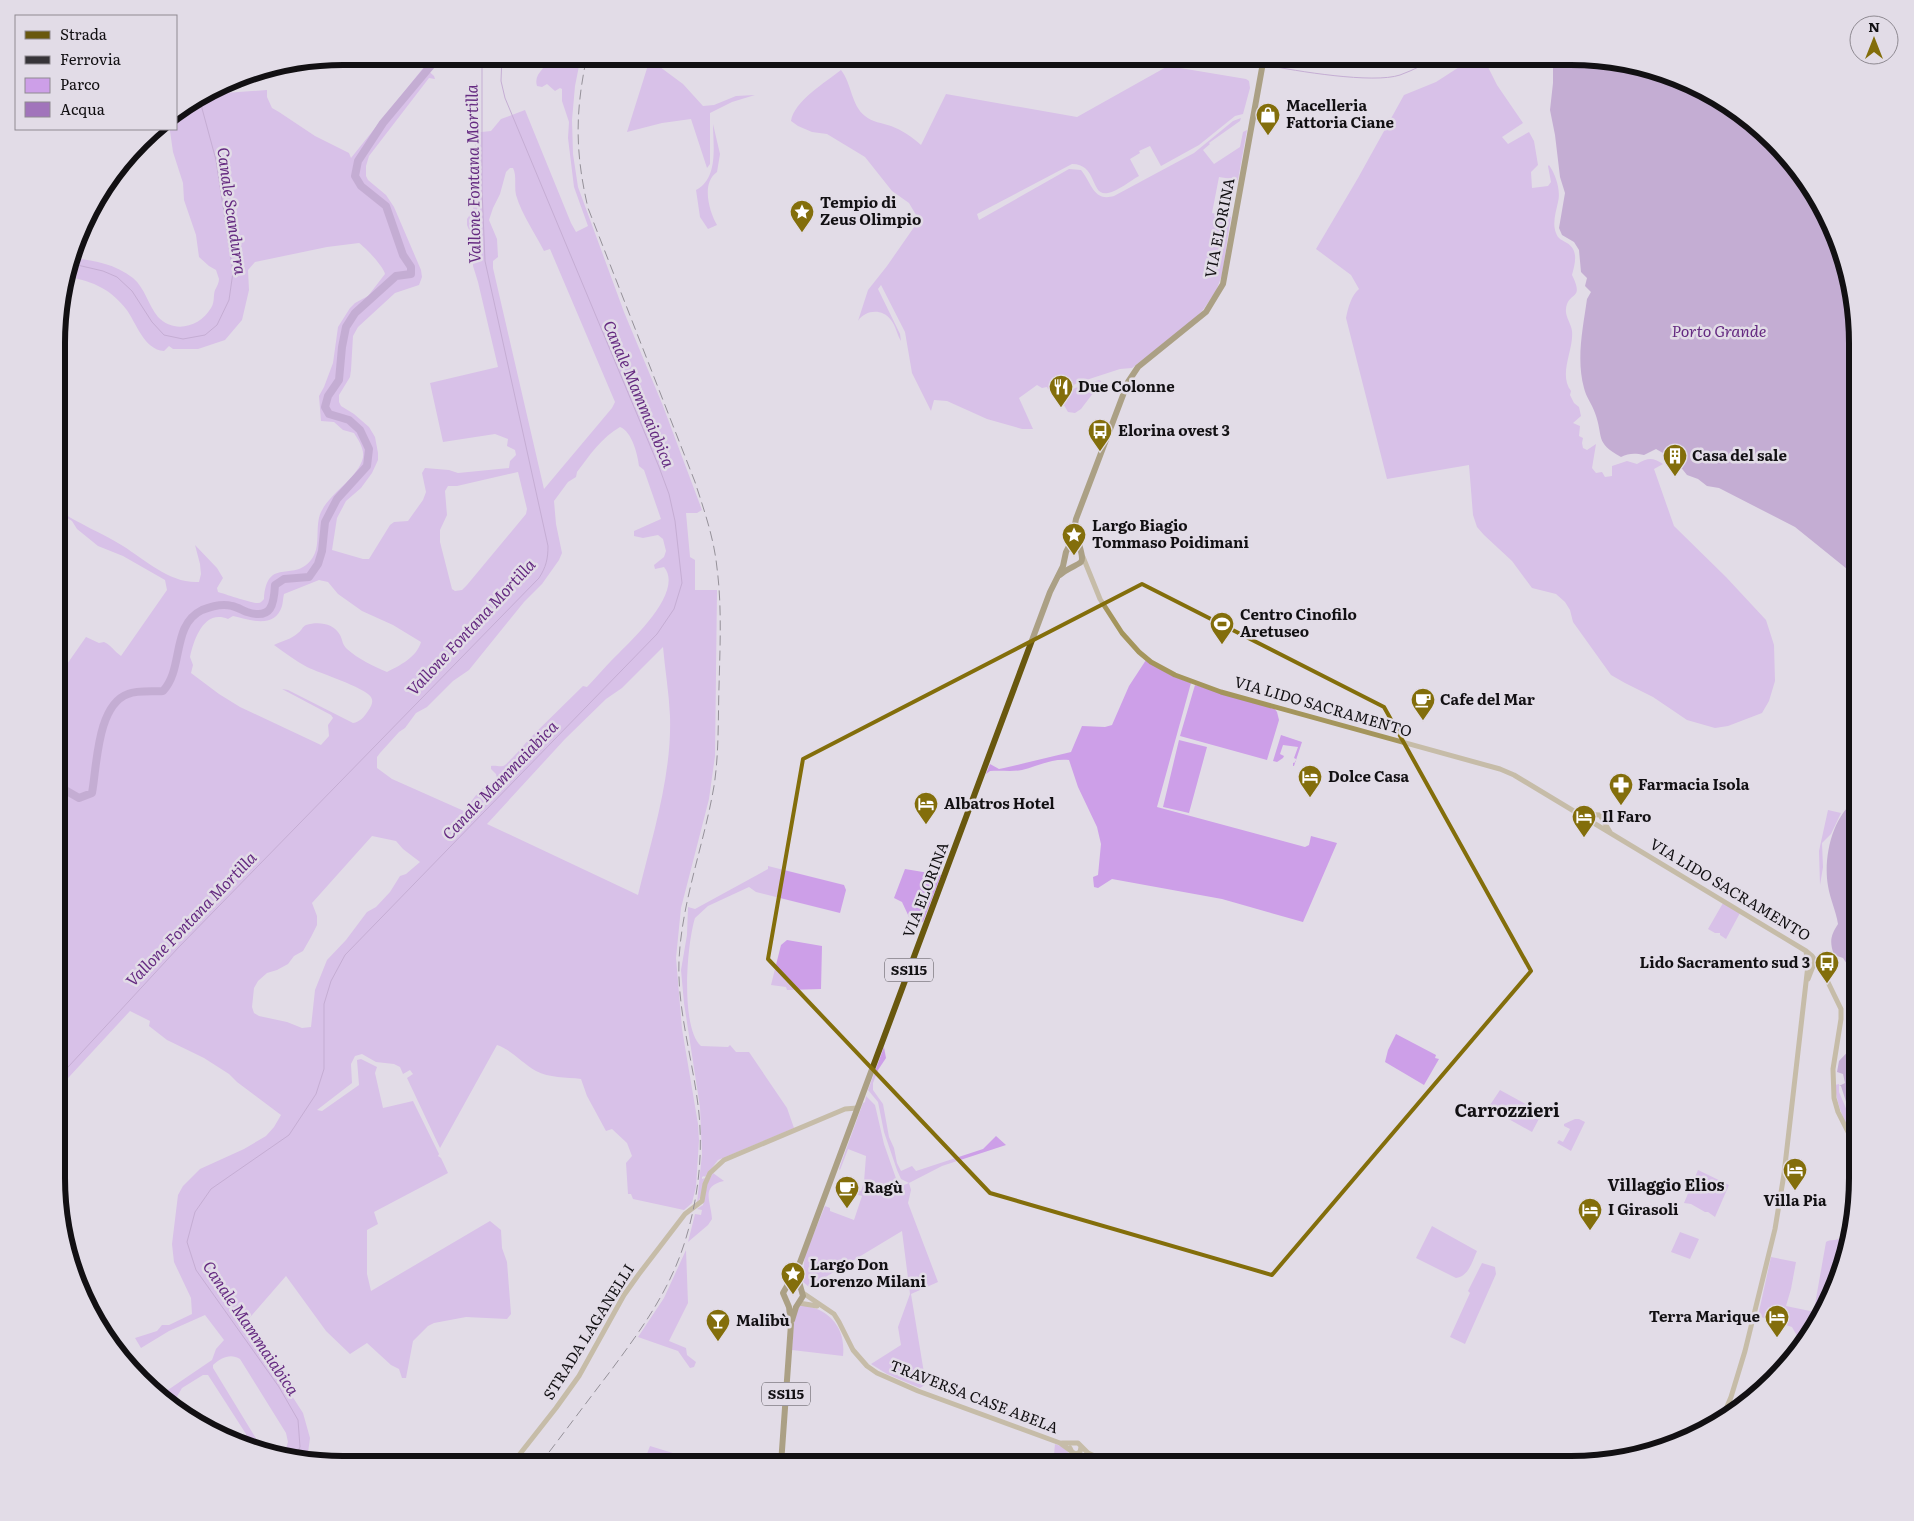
<svg xmlns="http://www.w3.org/2000/svg" width="1914" height="1521" font-family="Literata,serif">
	<rect width="100%" height="100%" fill="#e2dce7"/>
	<path fill="#cd9fe8" fill-rule="evenodd" d="M551,56H581L575,86L572,120L573,154L578,187L624,312L663,406L702,510L697,513H686L690,557L695,560V590H717L715,756L709,799L681,908L676,958L682,1029L698,1124L699,1140L696,1187L692,1203L684,1210L633,1199L631,1194H628L626,1163L632,1156L627,1143L612,1129L606,1131L587,1096L581,1079C566,1077 549,1078 536,1071C522,1063 512,1050 497,1045L440,1148L407,1078L413,1074L410,1070L403,1074L400,1067L394,1064L376,1062L362,1054L355,1056L351,1064L352,1083L317,1110L322,1111L359,1085L357,1060L361,1059L377,1067L375,1073L383,1108L413,1101L439,1154L438,1156L441,1158L448,1173L374,1212L378,1224L367,1230V1274L371,1291L490,1221L501,1230L502,1248L507,1262L511,1314L507,1319L466,1317L434,1323L428,1326L413,1341L406,1378H402L399,1369L391,1365L367,1343L350,1354L326,1331L286,1276L245,1323L303,1413L310,1438L307,1460L284,1455L288,1442L286,1433L240,1359C230,1353 221,1358 213,1365V1368L263,1450L248,1446L246,1434L208,1375H203L182,1388L172,1405L159,1396L212,1360L216,1349L224,1340L205,1315L169,1331L141,1348L135,1338L157,1331L162,1325H169L192,1314L191,1298L174,1262L172,1244L178,1195L183,1186L200,1169L244,1149L266,1136L274,1127L281,1115L237,1082L229,1074L204,1058L167,1040L149,1026L150,1021L130,1011L57,1090L58,677L86,637L99,643L104,642C111,645 114,651 121,656L167,590L165,580L123,556L98,546L77,529L72,521L58,512V510C79,524 102,533 123,546C145,560 171,584 199,582L201,574L200,564L195,545L217,568L223,578L217,588L218,592C225,594 254,604 258,603C261,603 262,601 264,599C267,556 293,583 311,560C322,547 314,527 321,512C331,492 354,481 362,461C366,451 359,441 354,433L343,430L334,422L321,421L319,396L324,387L333,363L338,327L350,308L355,303L368,296L385,274C384,267 365,247 359,243L327,247L255,262L248,270L249,290L242,320L225,340L198,349H173L169,346L164,351C144,350 136,322 126,309C120,301 110,292 102,288C92,282 80,279 68,277L75,258C96,261 115,264 133,278C145,288 148,305 158,317C174,334 200,327 211,308C215,302 213,296 215,290C217,286 219,283 219,279L216,270L209,266L199,257L196,235L184,200L183,183L173,152L170,131V129H176V115L221,89L224,93L267,90V97L272,108L279,112L315,136L349,153L351,158L424,67L434,76L435,79L429,78L369,156L366,166V176L368,180L386,195L394,207L421,270L422,277L419,285L395,293L358,327L353,336L351,370L350,377L339,395V402L341,406L354,414L369,427L375,437L378,453V460L372,473L361,488L346,501L337,518L332,550L363,559H369L390,525L394,522L408,521L423,500L426,492L422,473L425,468L449,470L458,473L509,468L510,461L516,455L515,450L507,446L508,439L495,434L443,442L430,383L498,367L478,282L473,266L472,237L467,225V219L473,210L475,167L476,149L472,133L491,131L501,119L525,110L571,223L576,232L588,226L574,187L568,138L569,122L562,101V89L560,88L555,91L547,84L542,87L537,86C533,73 547,68 551,56ZM510,168H513C517,176 514,186 516,195C522,215 535,233 544,251L550,249L615,402L612,408L544,489L493,268V261L498,257L497,239L489,220L493,208L500,194L506,172ZM620,427C632,431 638,456 639,466L644,470L661,519L634,531V536L643,538L658,535L663,539L666,551L664,557L654,565L655,569L664,567C684,591 634,638 619,653C607,664 598,676 587,687L583,686L529,739C527,742 506,766 503,766C500,767 495,765 491,766V769L496,774L497,779L495,782C481,785 473,800 464,811L392,779L377,768V757L380,753L399,732L405,728L416,713L427,707L453,681L469,670L524,602L542,584L559,560L562,553L556,524L554,501L568,482L576,477L577,472C589,456 602,437 620,427ZM518,472L527,509L526,514L467,585L462,590L455,591L452,589L440,542V530L447,515L445,491L448,486H457ZM319,580L328,582L338,594L362,611L393,625L421,642C417,657 399,666 387,672C373,666 358,659 347,649C342,644 343,641 340,635C334,623 318,621 306,625C302,627 302,630 298,633C292,639 282,641 274,645C285,653 296,661 307,667C319,673 364,687 371,697C374,702 371,707 368,711C364,717 360,722 353,723L288,690L282,689L331,715L333,718L328,725L329,736L321,745L240,707L219,694L191,673L193,665L190,657C194,639 204,609 228,619L233,616C250,620 275,629 282,606C283,602 283,598 284,594ZM663,647C665,670 669,693 670,716C672,776 652,837 638,895L487,824L565,739L606,699L622,688ZM372,836L396,841L403,849L420,862L406,874L400,876L390,892L376,907L367,912L346,940L327,960L315,990L311,1027L302,1028L287,1022L259,1016L254,1013L252,1007L254,988L258,981L267,973L277,970L288,964L294,956L303,951L311,937L317,925V916L312,903Z
		M1479,58L1485,61L1497,85L1523,123L1502,137L1508,144L1529,132L1534,141L1538,165L1531,172L1532,188L1548,186L1551,182L1548,166L1549,165C1556,175 1561,191 1558,202C1556,212 1552,223 1556,233C1558,239 1562,240 1567,243C1579,250 1575,264 1572,275C1585,301 1568,291 1566,309C1565,317 1571,323 1572,331C1574,350 1558,374 1571,391L1570,395L1574,403L1579,407L1581,416L1573,423L1580,426L1579,436L1583,438L1582,443L1583,448L1587,450L1596,444L1592,468L1596,473L1602,472L1605,477L1612,476V466L1627,461L1637,464C1648,458 1652,457 1663,464L1654,469L1674,526L1726,577L1766,620L1774,645L1775,681L1769,701L1762,713L1728,726L1715,728L1687,720L1653,697L1625,683L1611,675L1573,622L1570,610L1565,602L1556,594L1532,588L1512,561L1484,535L1477,527L1473,515L1469,465L1387,479L1346,318C1348,308 1351,296 1359,289L1351,275L1316,249L1358,178L1404,95L1436,82L1467,62Z
		M649,62L660,67L683,84L703,106L714,105L736,96L755,95L732,102L710,113V164L707,168L691,119L662,123L627,132Z
		M1168,66L1246,79L1249,81L1250,88L1243,114L1235,116L1199,145L1161,166L1150,146L1139,151L1140,153L1130,159L1139,176C1130,181 1118,191 1108,193C1090,197 1098,164 1072,164L977,214L979,220L1069,169L1081,170C1092,183 1093,202 1114,196L1194,153L1233,121L1241,118L1240,121L1209,143L1210,144L1203,150L1214,164L1240,147L1243,132L1247,130L1238,180L1219,177L1212,213L1231,217L1222,275L1216,291L1203,310L1193,320L1132,368L1120,369L1077,383L1059,394L1048,389L1047,387L1042,388L1037,385L1019,398L1033,429H1022L987,419L947,401L934,400L931,411L912,373L905,332L881,285L878,289L900,334L901,341C897,335 896,326 891,320C882,308 865,310 858,321L868,290L887,266L919,220L909,203L892,191L865,157L827,134L812,132L798,126L791,121C794,101 826,82 841,70C852,84 851,105 865,116C872,122 882,123 891,126C902,130 912,137 921,145L946,94L1077,117Z
		M713,124L720,154L717,172C701,183 709,211 717,225L708,229L700,217L696,190C719,178 713,145 713,124Z
		M1099,380L1101,381L1100,384L1081,409L1075,413L1068,412L1062,402L1063,396L1075,388Z
		M1146,660L1170,675L1191,683L1157,807L1305,847L1309,845L1311,836L1337,843L1303,922L1222,899L1112,879L1098,888L1094,887L1093,877L1098,875L1101,844L1097,827L1078,787L1069,760C1052,758 1038,766 1022,770C1010,772 1002,770 990,771L986,774L990,764L999,769L1004,768L1071,752L1082,726L1105,727L1112,725L1129,686Z
		M1195,685L1274,708L1277,712L1279,720L1267,760L1180,736Z
		M1281,735L1302,742L1294,766H1293V763L1296,762V759L1294,758L1298,747L1283,745L1280,754L1284,756L1283,758L1277,762L1273,761Z
		M1179,740L1207,747L1189,813L1163,807Z
		M1828,810L1841,813L1831,834L1822,843L1823,867L1820,885L1819,851Z
		M768,866L844,885L846,890L840,913L756,892L749,887L708,906L695,918C687,943 680,1027 701,1046L728,1047L730,1045L736,1052H749L787,1108L794,1128L718,1160L705,1177L704,1176L702,1177V1179L705,1178L701,1196L697,1203L702,1154L700,1107L684,1003L681,970L687,935L688,907L695,909L768,869Z
		M905,869L941,875L923,922L909,917L902,902L894,898Z
		M1723,903L1740,913L1726,939L1720,935V933H1715L1708,929Z
		M787,940L822,946L821,989L787,990L786,987L771,985L781,945Z
		M1396,1034L1436,1055L1435,1058L1439,1059L1424,1085L1385,1062L1388,1050Z
		M884,1047L886,1058L878,1070L873,1083V1090L883,1104L889,1137L894,1148L897,1163L901,1171L912,1166L916,1171L983,1149L996,1136L1006,1145L942,1166L909,1183L911,1190L908,1203L938,1282L911,1294L924,1373L925,1385L920,1388L887,1374L871,1364L901,1345L898,1327L910,1294L902,1231L809,1287L802,1281L805,1255L825,1206L830,1208V1211L854,1220L862,1196L851,1193L853,1189L861,1191L864,1182L866,1156L848,1149L840,1170L839,1169L863,1103L865,1102L866,1096L875,1105L884,1144L899,1187L909,1183L901,1179L897,1170L884,1132L878,1102L868,1090Z
		M1839,1084V1092L1857,1134V1146C1846,1125 1837,1108 1835,1085Z
		M1500,1090L1542,1113L1532,1132L1505,1117L1506,1114L1490,1105Z
		M1575,1119H1579L1585,1122L1571,1151L1557,1143L1559,1140L1563,1142L1570,1129L1564,1126V1124Z
		M1698,1170L1729,1185L1715,1217L1708,1212H1705L1691,1204L1684,1203Z
		M713,1173L724,1181C700,1186 711,1201 712,1219L708,1225L688,1242L695,1214L701,1215L702,1210L697,1209L703,1205L707,1184Z
		M1854,1210L1836,1288L1801,1343L1792,1327L1758,1316L1771,1257L1796,1262L1791,1289L1786,1306L1810,1311L1814,1310L1826,1242C1831,1239 1834,1241 1838,1239C1848,1235 1851,1219 1854,1210Z
		M1432,1226L1477,1251C1472,1262 1469,1276 1456,1278L1416,1258Z
		M1680,1232L1699,1239L1690,1259L1671,1252Z
		M686,1250L688,1303L669,1341L686,1348L687,1355L696,1362L694,1367L690,1368L678,1351L638,1337L664,1298Z
		M1482,1263L1495,1267L1496,1274L1465,1344L1450,1337L1470,1293L1468,1291Z
		M802,1305C830,1309 846,1328 843,1356L792,1350L794,1322L798,1307Z
		M1055,1444C1065,1447 1073,1454 1072,1465H1053Z
		M650,1446L676,1454L673,1464H643Z"/>
	<path fill="#a174bb" d="M1553,57H1589L1681,78L1760,128L1799,169L1836,233L1858,343V587L1847,569L1795,527L1719,488L1707,486L1698,479L1687,475L1675,460L1656,449L1644,455C1635,453 1629,453 1621,457C1594,442 1604,437 1595,413C1592,404 1586,397 1584,388C1576,359 1583,328 1587,299L1591,292L1585,286L1587,278L1581,272L1579,250L1574,242L1562,235L1559,228L1565,193L1560,177L1555,135L1550,110L1553,83Z
		M1857,799V979L1843,958L1834,955C1829,941 1831,935 1838,924C1836,911 1830,899 1828,886C1823,858 1832,816 1857,799Z
		M1857,1042V1127L1848,1108L1841,1086H1839L1845,1083L1843,1074L1837,1072L1839,1061Z"/>
	<g fill="none" stroke-linecap="round" stroke-linejoin="round">
		<path stroke="#a174bb" stroke-width="1" d="M1216,57L1259,64
			M1266,65C1296,71 1373,84 1400,75C1414,70 1426,63 1439,57
			M73,264L103,271L117,277L132,291L152,322L164,335L183,339L205,335L217,325L229,300L233,272L216,160L200,101
			M57,1079L178,948L539,578C546,567 548,559 548,546L485,261L482,190V56
			M295,1457L300,1447L298,1420L279,1387L196,1270L187,1242L195,1212L211,1189L289,1135L316,1094L324,1069V1004L331,981L345,955L657,634L674,609L682,583L675,521L669,494L659,467L505,98L501,81L502,56"/>
		<path stroke="#a174bb" stroke-width="8" d="M58,786L79,798L92,793C97,766 97,705 128,694C138,690 153,692 163,691C184,669 171,625 202,610C212,606 222,603 232,606C237,607 242,610 247,612C272,620 274,604 275,585L284,579L309,577L318,564L322,551L325,522L337,499L367,466L369,449L360,430L349,420L329,414L325,407L328,396L339,380L342,347L346,327L355,313L396,276L411,274V267L403,255L386,206L361,186L355,176L358,161L383,123L439,56"/>
		<path stroke="#a4955c" stroke-width="5" d="M1083,557L1100,599L1122,633L1139,652L1151,662L1175,675L1221,692L1500,769L1514,775L1806,951L1812,956L1823,972L1841,1009V1019L1833,1069L1834,1098L1838,1112L1857,1150
			M1581,814L1600,815L1610,832
			M1808,979L1815,961
			M803,1293L834,1314L839,1322L853,1350L867,1366L877,1373L918,1391L1060,1443L1071,1451
			M799,1303L817,1306
			M1721,1421L1731,1397L1745,1351L1775,1229L1784,1174L1808,965L1806,951
			M1062,1443H1078L1088,1453L1115,1465
			M1070,1448L1072,1452L1076,1454L1080,1452L1081,1447
			M512,1464L556,1408L579,1376L624,1295L639,1274L685,1214L702,1201L705,1184L710,1173L724,1160L845,1109L857,1108"/>
		<path stroke="#69580e" stroke-width="6" d="M1060,575C1066,569 1078,565 1081,562C1085,557 1076,540 1077,531
			M792,1320L796,1307L803,1296L798,1278L799,1269
			M781,1464L791,1324L789,1307L783,1293L799,1265L1050,592L1063,566L1066,552L1072,540L1076,519L1128,382L1138,367L1206,312L1223,284L1264,57"/>
		<path stroke="#373439" stroke-width="1" stroke-dasharray="10 5" stroke-linecap="butt" d="M540,1464C563,1434 586,1403 609,1373C641,1330 671,1289 686,1238C698,1198 703,1156 699,1114C694,1063 677,1012 679,960C682,900 704,845 714,786C719,754 718,720 719,687C720,648 722,607 717,568C714,538 704,510 695,482L588,208C575,152 575,112 587,56"/>
	</g>
	<path d="M0 0H1914V1521H0ZM1142,584L1384,707L1531,971L1272,1275L990,1193L768,959L803,759Z" fill="#e2dce7" fill-opacity=".55" fill-rule="evenodd"/>
	<path fill="none" stroke="#836e0b" stroke-width="4" stroke-linejoin="round" d="M1142,584L1384,707L1531,971L1272,1275L990,1193L768,959L803,759Z"/>
	<defs>
		<symbol id="shop-pin" viewBox="-11 -11 22 30"><path d="M0 17L-7.5 6A9.5 9.5 0 1 1 7.5 6Z" fill="#836e0b" stroke="#e2dce7"/><path d="M-5-2.5h2.3a2.7 3.5 0 0 1 5.4 0H5L5.5 6h-11ZM-1.5-2.5h3a1.5 2.3 0 0 0-3 0Z" fill="#fff"/></symbol>
		<symbol id="sight-pin" viewBox="-11 -11 22 30"><path d="M0 17L-7.5 6A9.5 9.5 0 1 1 7.5 6Z" fill="#836e0b" stroke="#e2dce7"/><path d="M0-6L1.8-2.2L6-1.7L2.9 1.2L3.7 5.4L0 3.3L-3.7 5.4L-2.9 1.2L-6-1.7L-1.8-2.2Z" fill="#fff"/></symbol>
		<symbol id="restaurant-pin" viewBox="-11 -11 22 30"><path d="M0 17L-7.5 6A9.5 9.5 0 1 1 7.5 6Z" fill="#836e0b" stroke="#e2dce7"/><path d="M-5-6h1v4h1v-4h1v4h1v-4h1v5L-1.5 .5V6h-2V.5L-5-1ZM5-6V6H3V1.5H1.5Q1.5-4 5-6Z" fill="#fff"/></symbol>
		<symbol id="bus-pin" viewBox="-11 -11 22 30"><path d="M0 17L-7.5 6A9.5 9.5 0 1 1 7.5 6Z" fill="#836e0b" stroke="#e2dce7"/><path d="M-5-6H5V4H4V6H2V4H-2V6H-4V4H-5ZM-3.5-4V0h7V-4ZM-3.5 1.2v1.5H-2V1.2ZM2 1.2v1.5H3.5V1.2Z" fill="#fff"/></symbol>
		<symbol id="building-pin" viewBox="-11 -11 22 30"><path d="M0 17L-7.5 6A9.5 9.5 0 1 1 7.5 6Z" fill="#836e0b" stroke="#e2dce7"/><path d="M-4-6H4V6H1V3H-1V6H-4ZM-2.5-4.3h1.7v1.8h-1.7ZM.8-4.3h1.7v1.8H.8ZM-2.5-1h1.7V.8h-1.7ZM.8-1h1.7V.8H.8Z" fill="#fff"/></symbol>
		<symbol id="stadium-pin" viewBox="-11 -11 22 30"><path d="M0 17L-7.5 6A9.5 9.5 0 1 1 7.5 6Z" fill="#836e0b" stroke="#e2dce7"/><path d="M0-5a6.5 5 0 1 0 0 10a6.5 5 0 1 0 0-10ZM-3.5-1.8h7v3.6h-7Z" fill="#fff"/></symbol>
		<symbol id="cafe-pin" viewBox="-11 -11 22 30"><path d="M0 17L-7.5 6A9.5 9.5 0 1 1 7.5 6Z" fill="#836e0b" stroke="#e2dce7"/><path d="M-5.5-4.5H6V0H3Q3 3.5 0 3.5H-2.5Q-5.5 3.5-5.5 0ZM3-3.2v2h1.7v-2ZM-6 4.5H4V6H-6Z" fill="#fff"/></symbol>
		<symbol id="hotel-pin" viewBox="-11 -11 22 30"><path d="M0 17L-7.5 6A9.5 9.5 0 1 1 7.5 6Z" fill="#836e0b" stroke="#e2dce7"/><path d="M-6-4.5h1.5V1H6V5H4.5V3h-9V5H-6ZM-4 0a1.8 1.8 0 1 1 3.6 0ZM.5 0V-2.5h3Q6-2.5 6 0Z" fill="#fff"/></symbol>
		<symbol id="pharmacy-pin" viewBox="-11 -11 22 30"><path d="M0 17L-7.5 6A9.5 9.5 0 1 1 7.5 6Z" fill="#836e0b" stroke="#e2dce7"/><path d="M-2-6h4v4h4v4h-4v4h-4v-4h-4v-4h4Z" fill="#fff"/></symbol>
		<symbol id="bar-pin" viewBox="-11 -11 22 30"><path d="M0 17L-7.5 6A9.5 9.5 0 1 1 7.5 6Z" fill="#836e0b" stroke="#e2dce7"/><path d="M-6-5H6L.8 .8V4.5H3.5V6h-7V4.5H-.8V.8Z" fill="#fff"/></symbol>
	</defs>
	<g fill-rule="evenodd">
		<use href="#shop-pin" x="1254" y="101" width="28" height="38"/>
		<use href="#sight-pin" x="788" y="198" width="28" height="38"/>
		<use href="#restaurant-pin" x="1047" y="373" width="28" height="38"/>
		<use href="#bus-pin" x="1086" y="417" width="28" height="38"/>
		<use href="#building-pin" x="1661" y="442" width="28" height="38"/>
		<use href="#sight-pin" x="1060" y="521" width="28" height="38"/>
		<use href="#stadium-pin" x="1208" y="610" width="28" height="38"/>
		<use href="#cafe-pin" x="1409" y="686" width="28" height="38"/>
		<use href="#hotel-pin" x="1296" y="763" width="28" height="38"/>
		<use href="#pharmacy-pin" x="1607" y="771" width="28" height="38"/>
		<use href="#hotel-pin" x="912" y="790" width="28" height="38"/>
		<use href="#hotel-pin" x="1570" y="803" width="28" height="38"/>
		<use href="#bus-pin" x="1813" y="949" width="28" height="38"/>
		<use href="#hotel-pin" x="1781" y="1156" width="28" height="38"/>
		<use href="#cafe-pin" x="833" y="1174" width="28" height="38"/>
		<use href="#hotel-pin" x="1576" y="1196" width="28" height="38"/>
		<use href="#sight-pin" x="779" y="1260" width="28" height="38"/>
		<use href="#hotel-pin" x="1763" y="1303" width="28" height="38"/>
		<use href="#bar-pin" x="704" y="1307" width="28" height="38"/>
	</g>
	<g text-anchor="middle" stroke-width="5" stroke-linejoin="round" paint-order="stroke">
		<g fill="#e2dce7" stroke="#504d53" stroke-width="1">
			<rect x="885" y="958.5" width="48" height="23" rx="4"/>
			<rect x="762" y="1382.5" width="48" height="23" rx="4"/>
		</g>
		<g font-size="14" font-weight="bold" fill="#121013">
			<text x="909" y="975">SS115</text>
			<text x="786" y="1399">SS115</text>
		</g>
		<g font-size="15" font-weight="bold" fill="#121013" stroke="#e2dce7" text-anchor="start">
			<text x="1286" y="111">Macelleria<tspan x="1286" dy="17">Fattoria Ciane</tspan></text>
			<text x="820" y="208">Tempio di<tspan x="820" dy="17">Zeus Olimpio</tspan></text>
			<text x="1078" y="392">Due Colonne</text>
			<text x="1118" y="436">Elorina ovest 3</text>
			<text x="1692" y="461">Casa del sale</text>
			<text x="1092" y="531">Largo Biagio<tspan x="1092" dy="17">Tommaso Poidimani</tspan></text>
			<text x="1240" y="620">Centro Cinofilo<tspan x="1240" dy="17">Aretuseo</tspan></text>
			<text x="1440" y="705">Cafe del Mar</text>
			<text x="1328" y="782">Dolce Casa</text>
			<text x="1638" y="790">Farmacia Isola</text>
			<text x="944" y="809">Albatros Hotel</text>
			<text x="1602" y="822">Il Faro</text>
			<text x="1810" y="968" text-anchor="end">Lido Sacramento sud 3</text>
			<text x="864" y="1193">Ragù</text>
			<text x="1795" y="1206" text-anchor="middle">Villa Pia</text>
			<text x="1608" y="1215">I Girasoli</text>
			<text x="810" y="1270">Largo Don<tspan x="810" dy="17">Lorenzo Milani</tspan></text>
			<text x="1760" y="1322" text-anchor="end">Terra Marique</text>
			<text x="736" y="1326">Malibù</text>
		</g>
		<g font-size="15" fill="#121013" stroke="#e2dce7">
			<text transform="translate(1220 228) rotate(-79)" y="5">VIA ELORINA</text>
			<text transform="translate(1323 707) rotate(16)" y="5">VIA LIDO SACRAMENTO</text>
			<text transform="translate(926 890) rotate(-69)" y="5">VIA ELORINA</text>
			<text transform="translate(1730 890) rotate(31)" y="5">VIA LIDO SACRAMENTO</text>
			<text transform="translate(589 1332) rotate(-58)" y="5">STRADA LAGANELLI</text>
			<text transform="translate(974 1397) rotate(21)" y="5">TRAVERSA CASE ABELA</text>
		</g>
		<g font-size="16" font-style="italic" fill="#652a81" stroke="#e2dce7">
			<text transform="translate(473 174) rotate(-91)" y="6">Vallone Fontana Mortilla</text>
			<text transform="translate(232 211) rotate(82)" y="6">Canale Scandurra</text>
			<text x="1719" y="337">Porto Grande</text>
			<text transform="translate(639 394) rotate(67)" y="6">Canale Mammaiabica</text>
			<text transform="translate(471 627) rotate(-47)" y="6">Vallone Fontana Mortilla</text>
			<text transform="translate(500 780) rotate(-46)" y="6">Canale Mammaiabica</text>
			<text transform="translate(191 919) rotate(-46)" y="6">Vallone Fontana Mortilla</text>
			<text transform="translate(251 1328) rotate(56)" y="6">Canale Mammaiabica</text>
		</g>
		<g font-size="16" font-weight="bold" fill="#121013" stroke="#e2dce7">
			<text x="1666" y="1191">Villaggio Elios</text>
		</g>
		<g font-size="18" font-weight="bold" fill="#121013" stroke="#e2dce7">
			<text x="1507" y="1117">Carrozzieri</text>
		</g>
	</g>
	<path d="M0 0H1914V1521H0ZM343 65H1571A278 278 0 0 1 1849 343V1178A278 278 0 0 1 1571 1456H343A278 278 0 0 1 65 1178V343A278 278 0 0 1 343 65Z" fill="#e2dce7" fill-rule="evenodd"/>
	<path fill="none" stroke="#121013" stroke-width="6" d="M343 65H1571A278 278 0 0 1 1849 343V1178A278 278 0 0 1 1571 1456H343A278 278 0 0 1 65 1178V343A278 278 0 0 1 343 65Z"/>
	<rect x="15" y="15" width="162" height="115" fill="#e2dce7" stroke="#8f8a92"/>
	<rect x="25" y="31" width="25" height="8" fill="#69580e" stroke="#8f8a92"/>
	<text x="60" y="40" font-size="15" fill="#121013">Strada</text>
	<rect x="25" y="56" width="25" height="8" fill="#373439" stroke="#8f8a92"/>
	<text x="60" y="65" font-size="15" fill="#121013">Ferrovia</text>
	<rect x="25" y="78" width="25" height="15" fill="#cd9fe8" stroke="#8f8a92"/>
	<text x="60" y="90" font-size="15" fill="#121013">Parco</text>
	<rect x="25" y="102" width="25" height="15" fill="#a174bb" stroke="#8f8a92"/>
	<text x="60" y="115" font-size="15" fill="#121013">Acqua</text>
	<g transform="translate(1874 40)"><circle r="24" fill="#e2dce7" stroke="#8f8a92"/>
	<path d="M0-4L9 19L0 12L-9 19Z" fill="#836e0b"/>
	<text y="-8" font-size="14" font-weight="bold" text-anchor="middle" fill="#121013">N</text>
	</g>
</svg>
